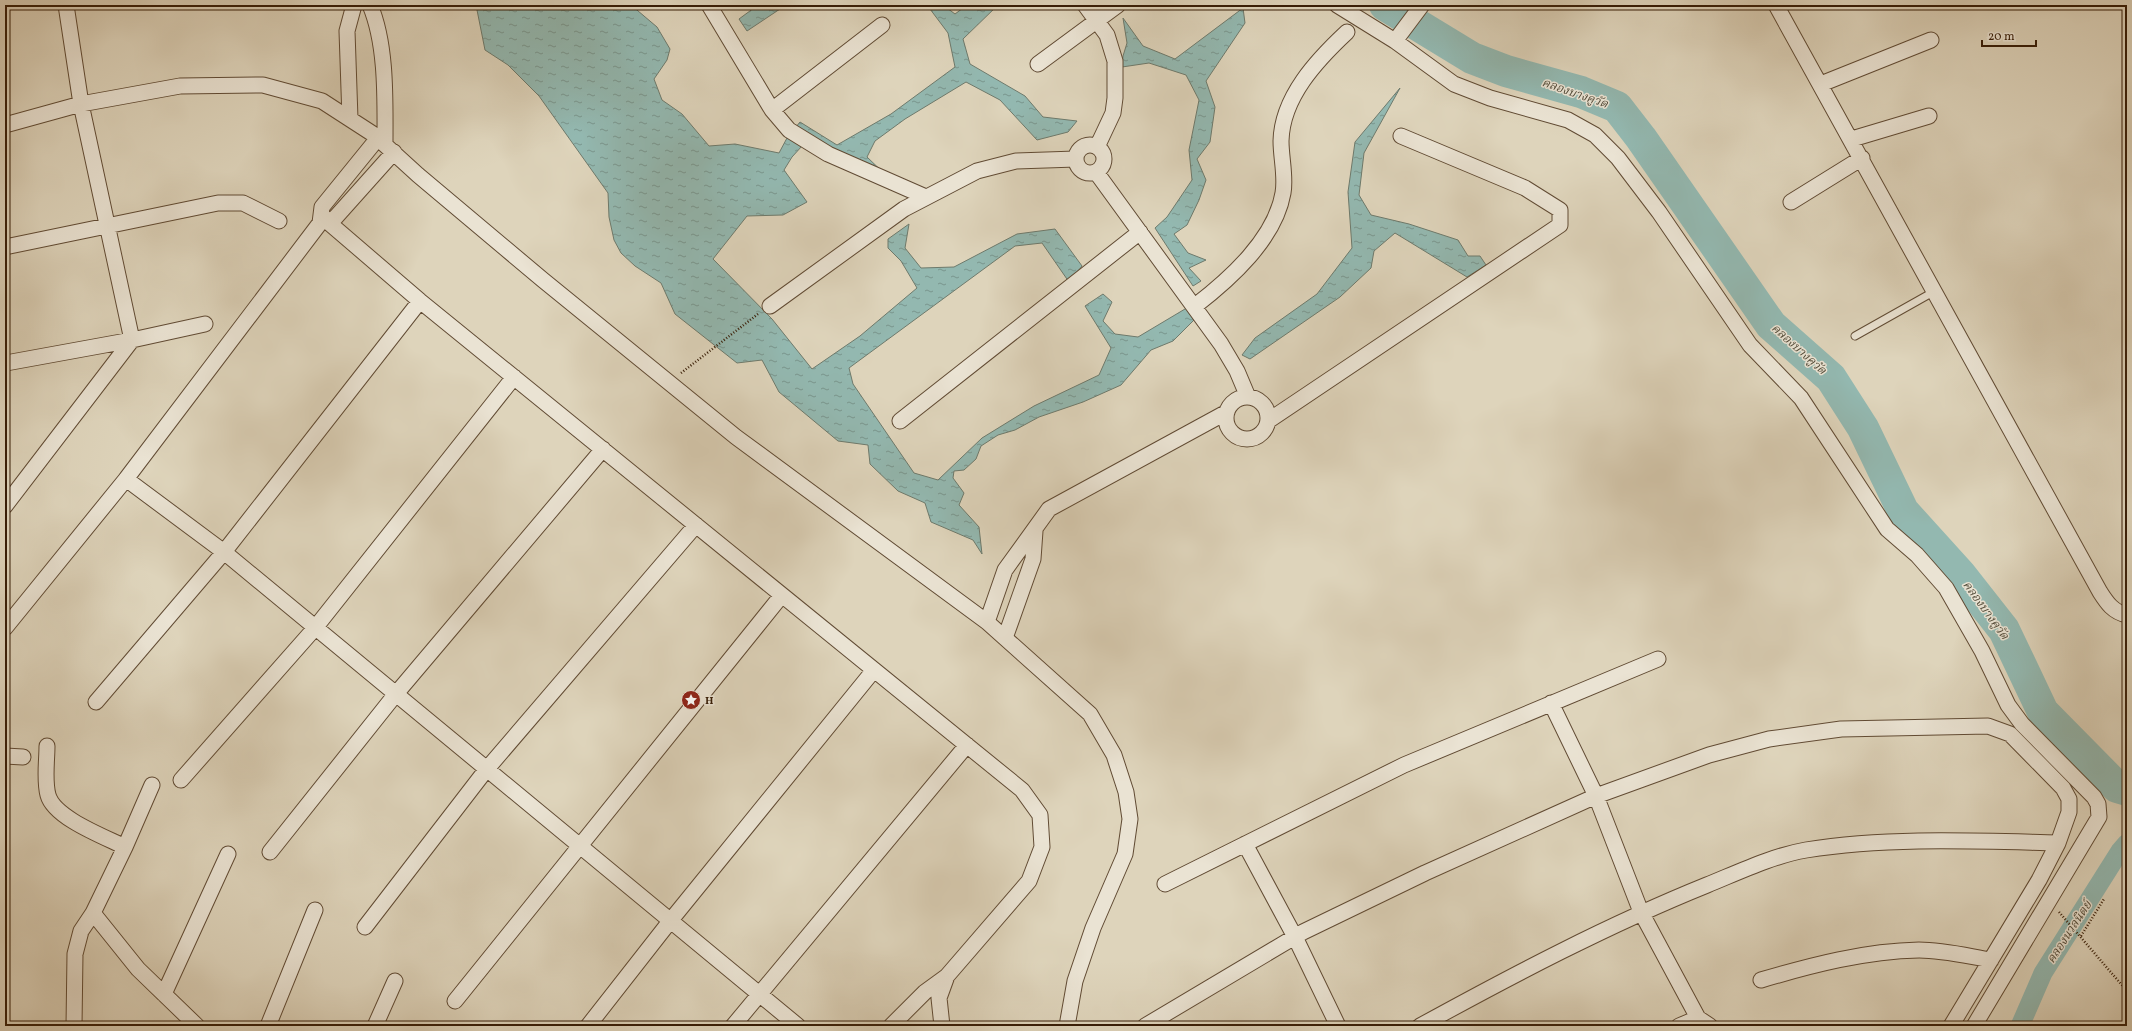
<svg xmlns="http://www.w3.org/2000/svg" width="2132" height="1031" font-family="Vollkorn,'Noto Serif Thai',serif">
	<defs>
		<pattern id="water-ripples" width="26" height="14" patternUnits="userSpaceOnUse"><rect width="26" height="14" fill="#93b8b0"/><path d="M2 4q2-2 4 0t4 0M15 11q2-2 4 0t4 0" fill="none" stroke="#79958d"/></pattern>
	</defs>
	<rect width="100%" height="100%" fill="#ded4bb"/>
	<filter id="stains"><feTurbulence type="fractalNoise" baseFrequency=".005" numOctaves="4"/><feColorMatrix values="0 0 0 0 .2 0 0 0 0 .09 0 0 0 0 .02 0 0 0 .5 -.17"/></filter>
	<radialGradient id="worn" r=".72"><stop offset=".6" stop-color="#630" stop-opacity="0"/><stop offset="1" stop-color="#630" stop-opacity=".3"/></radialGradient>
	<path fill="url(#water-ripples)" stroke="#6e7a6c" d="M476,5H631L657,27L670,49L667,60L654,79L662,100L682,114L709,146L735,144L779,153L787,138L800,122L837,145L891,114L955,67L948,33L927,5H943L955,14L967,5H998L963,39L970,64L1025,96L1043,117L1077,121L1068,132L1037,140L1000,100L966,82L905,119L875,141L867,157L891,180L802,146L792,157L784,170L807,202L783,215L747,216L713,259L772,319L812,369L860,336L917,288L901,261L888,248V239L909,224L905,248L921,268L954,267L1017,234L1055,229L1082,266L1069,282L1042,243L1015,246L849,368L853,384L914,473L938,480L982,438L1034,406L1099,375L1111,348L1085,306L1103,294L1112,302L1103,321L1115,334L1138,337L1190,306L1197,317L1173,341L1151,350L1121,385L1083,402L1039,417L1015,430L998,435L981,446L976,459L964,470L954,471L953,478L964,493L959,505L979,527L982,554L973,540L931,522L925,503L898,491L870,464L868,445L838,441L779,392L762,360L737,363L675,314L661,283L635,266L621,253L614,240L609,217L608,193L539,96L508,65L485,50Z
		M758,5H786L747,31L739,19Z
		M1243,8L1245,23L1206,81L1215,107L1210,142L1197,159L1206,180L1199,200L1187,225L1174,234L1188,253L1206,260L1189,268L1201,281L1193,286L1155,228L1167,217L1192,180L1189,150L1199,100L1186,75L1149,63L1122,67L1123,56L1127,43L1123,18L1143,46L1175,59Z
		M1400,88L1364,153L1359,195L1371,215L1409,224L1458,240L1468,256H1480L1486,265L1467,277L1395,233L1374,251L1371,268L1340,297L1250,359L1242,355L1255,338L1317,294L1352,248L1348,192L1355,142Z"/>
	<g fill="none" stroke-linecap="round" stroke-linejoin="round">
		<path stroke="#93b8b0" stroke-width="19" d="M2020,1026L2043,973L2120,851L2127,843"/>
		<path stroke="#93b8b0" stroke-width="32" d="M1385,5L1472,58L1506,71L1581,92L1617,107L1641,138L1771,325L1831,378L1863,428L1903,511L1960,574L2004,630L2043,712L2117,787L2127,790"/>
		<defs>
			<path id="lane" d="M1855,336L1935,291"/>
			<path id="street" d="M370,5C387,45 385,101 385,144
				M709,5L772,110L789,130L828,154L926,197
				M1085,5L1107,35L1115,61V98L1113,113L1097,147
				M1337,5L1395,41L1454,84L1490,98L1568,120L1595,135L1618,158L1659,212L1750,345L1801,398L1887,529L1917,555L1946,588L1982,651L2008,705L2022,724L2094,797L2098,804L2099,817L1974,1026
				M1776,5L2100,592C2107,603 2113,612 2127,615
				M1395,41L1422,5
				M1038,64L1118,5
				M1821,84L1931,40
				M772,110L882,25
				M350,119L347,31L354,5
				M5,125L81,104L180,86L263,85L322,101L373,134L418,175L543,280L736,437L987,622L1090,714L1114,755L1126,792L1130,819L1125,854L1093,928L1075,981L1067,1026
				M1852,139L1929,116
				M1076 159a14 14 0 1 1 28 0a14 14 0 1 1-28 0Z
				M1096,172L1221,344L1237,371L1248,397
				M1791,202L1862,158
				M321,216L420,301L1022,790L1040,815L1042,847L1029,881L947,976L939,998L942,1026
				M320,223L335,218L394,152
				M5,247L218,203H243L279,221
				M770,306L904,209L977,171L1016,161L1076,159
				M1195,306C1230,279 1275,239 1283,193C1286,177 1281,158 1281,141C1282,97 1317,60 1347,32
				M6,363L132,340L205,324
				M1226 418a21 21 0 1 1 42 0a21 21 0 1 1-42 0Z
				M900,421L1140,232
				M1268,421L1560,225V210L1525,188L1401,136
				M126,479L224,552L798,1026
				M5,506L132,340L81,104L66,5
				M987,622L1005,570L1049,509L1227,412
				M5,628L126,479L320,223L322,207L378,138
				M1005,638L1033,559L1035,531
				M96,702L224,552L420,301
				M1551,703L1596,796L1641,912L1698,1018L1710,1026
				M47,746C47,761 44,780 48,795C54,818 105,837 125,847
				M5,756L23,757
				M181,780L315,628L514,377
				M1245,844L1295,937L1338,1026
				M270,852L395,695L603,449
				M1165,884L1404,765L1658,659
				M93,913L138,969L197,1026
				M365,927L486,770L696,525
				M1761,980C1812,965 1865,951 1919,950C1943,950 1967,956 1991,960
				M164,994L228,854
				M455,1001L782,595
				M74,1026L75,954L81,931L93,913L125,847L152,785
				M268,1026L315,910
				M375,1026L395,981
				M588,1026L671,920L874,670
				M733,1026L967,745
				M891,1026L925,992L947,976
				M1145,1026L1303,932L1425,873L1596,796L1709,755L1769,739L1841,729L1988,726L2010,734L2063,788L2069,799V812L2058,843L2039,880L1951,1026
				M1420,1026C1513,975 1608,925 1707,885C1739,872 1772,856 1806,850C1889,837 1974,841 2058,843
				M1679,1026L1698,1018"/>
		</defs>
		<use href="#lane" stroke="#614b34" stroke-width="9"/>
		<use href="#street" stroke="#614b34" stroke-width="17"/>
		<path stroke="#371d07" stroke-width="2.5" stroke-dasharray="1 2" stroke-linecap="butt" d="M681,373L758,314
			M2059,912L2127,991
			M2081,936L2104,899"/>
		<use href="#lane" stroke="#eae3d3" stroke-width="7"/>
		<use href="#street" stroke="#eae3d3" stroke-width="15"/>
	</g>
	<defs>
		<symbol id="sight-disc" viewBox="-11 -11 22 22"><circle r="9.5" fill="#8f2418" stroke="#eae3d3"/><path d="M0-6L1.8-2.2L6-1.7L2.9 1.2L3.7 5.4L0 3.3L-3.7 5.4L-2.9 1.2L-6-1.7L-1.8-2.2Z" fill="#fff"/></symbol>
	</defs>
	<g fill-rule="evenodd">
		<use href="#sight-disc" x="680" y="689" width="22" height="22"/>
	</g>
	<g text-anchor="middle" stroke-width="3" stroke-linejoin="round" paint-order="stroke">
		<g font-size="11" font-weight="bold" fill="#371d07" stroke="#eae3d3" text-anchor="start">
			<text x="705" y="704">H</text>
		</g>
		<g font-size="12" font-style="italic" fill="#534c3a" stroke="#eae3d3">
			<text transform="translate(1575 93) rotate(19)" y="4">คลองบางคูวัด</text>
			<text transform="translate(1799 349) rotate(42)" y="4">คลองบางคูวัด</text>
			<text transform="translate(1986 610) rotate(54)" y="4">คลองบางคูวัด</text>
			<text transform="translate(2069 932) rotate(-57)" y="4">คลองนวลนิตย์</text>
		</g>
	</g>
	<rect width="2132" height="1031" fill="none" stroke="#ded4bb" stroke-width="20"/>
	<rect x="6" y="6" width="2120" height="1019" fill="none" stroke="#371d07" stroke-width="2"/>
	<rect x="10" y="10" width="2112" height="1011" fill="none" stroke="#371d07"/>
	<path d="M1982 40v6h54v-6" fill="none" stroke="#371d07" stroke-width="2"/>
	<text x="1988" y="40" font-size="12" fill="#371d07" stroke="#eae3d3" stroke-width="3" paint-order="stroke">20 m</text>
	<rect width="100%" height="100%" filter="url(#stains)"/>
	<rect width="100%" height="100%" fill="url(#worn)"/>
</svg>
